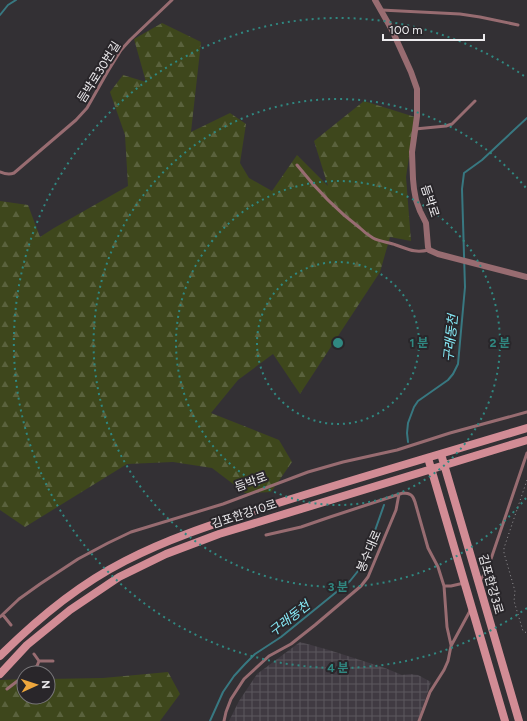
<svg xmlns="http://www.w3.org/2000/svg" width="527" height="721" font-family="Figtree,'Noto Sans KR',sans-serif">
	<defs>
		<pattern id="industrial-grid" width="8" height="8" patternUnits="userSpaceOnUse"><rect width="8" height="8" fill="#403a42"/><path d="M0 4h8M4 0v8" fill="none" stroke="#5c575e"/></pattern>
		<pattern id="forest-firs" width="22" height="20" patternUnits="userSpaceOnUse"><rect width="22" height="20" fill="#3e471c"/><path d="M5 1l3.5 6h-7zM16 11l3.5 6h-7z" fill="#5a623d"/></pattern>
	</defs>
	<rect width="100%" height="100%" fill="#333034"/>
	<path fill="url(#industrial-grid)" d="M300,642L329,650L385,668L402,675L410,674L418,675L431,682L418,721H229L239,701L257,674Z"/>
	<path fill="url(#forest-firs)" d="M162,23L201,42L191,132L230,113L246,124L240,163L249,178L272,191L297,155L328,186L314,141L364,101L415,117L406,177L411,241L390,237L380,272L300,394L273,354L238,380L211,413L279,440L292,462L271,492L245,493L212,468L173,462L127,464L25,527L0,510V201L28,205L40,237L54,228L128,186L125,135L110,92L123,75L146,82L134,39Z
		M168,672L180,694L160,721H0V680L24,679V697H48V679L103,678Z"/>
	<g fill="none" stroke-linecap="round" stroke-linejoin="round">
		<path stroke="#387881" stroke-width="2" d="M0,15L8,5L16,0
			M408,442L407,433L408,423L414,407L418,401L448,380L453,374L458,364L465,287L462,189L464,173L482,160L527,118
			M210,721L223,692L234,676L245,664L255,654L281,637L350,581L358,571L372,539L384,505"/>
		<path stroke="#979598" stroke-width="1" stroke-dasharray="1 3" stroke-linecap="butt" d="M527,480L504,548V553L515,591L514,601L523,631L527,633"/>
		<path stroke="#986c71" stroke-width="3" d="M381,10L460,14L480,17L518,25
			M415,129L446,126L452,124L475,101
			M297,165C316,189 336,210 360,228C364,232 368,235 373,238C380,242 389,242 396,245C410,250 415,253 429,250
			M0,172C5,174 9,175 14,173L76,120L87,108L108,71L121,50L130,40L172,0
			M266,535L301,527L330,517L403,493C410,493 413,495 415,502L428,548L438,567L444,586H451L464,583
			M480,581L487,570L492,556L527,453
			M444,586L447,627L451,645
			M3,615L11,625
			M0,617L19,599L40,584L78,559L108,543L131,532L223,504L308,472L343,462L397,450L450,433L527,412
			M39,661H53
			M28,673L37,666L39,661L34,654
			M7,689L24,676
			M224,721L226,712L231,699L244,679L269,656L291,644L315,625L361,586L368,577L396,510L399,494
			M419,721L430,692L444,670L448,661L451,646L471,609"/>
		<path stroke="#986c71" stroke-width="6" d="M375,0L392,30L411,72L417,89V116L412,152L413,179L414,189L416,200L420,211L426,223L428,247L429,250L438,254L527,277"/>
		<path stroke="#d28c95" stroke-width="8" d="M441,454L519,721
			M428,458L505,721
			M0,656C37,619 78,585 125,561C171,537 220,522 269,506C354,479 441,454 527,428
			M0,674L27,645L70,610L119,577L166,554L219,534L527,440"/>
	</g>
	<g fill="none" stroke="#308881" stroke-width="2" stroke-dasharray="2 4">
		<circle cx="338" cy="343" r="81"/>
		<circle cx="338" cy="343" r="162"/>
		<path d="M526 498A244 244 0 1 1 526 188"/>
		<path d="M527 608A325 325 0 1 1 527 78"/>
	</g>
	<g text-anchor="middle" stroke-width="4" stroke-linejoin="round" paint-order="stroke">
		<g font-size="12" fill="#edebee" stroke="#29262a">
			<text transform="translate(99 72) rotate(-58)" y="4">듬박로30번길</text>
			<text transform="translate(430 201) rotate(72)" y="4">듬박로</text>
			<text transform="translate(251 482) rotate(-20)" y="4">듬박로</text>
			<text transform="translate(244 514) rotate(-18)" y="4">김포한강10로</text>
			<text transform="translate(369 551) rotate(-67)" y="4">봉수대로</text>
			<text transform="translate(491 584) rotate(74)" y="4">김포한강3로</text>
		</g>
		<g font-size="13" font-style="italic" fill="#87ecf9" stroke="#29262a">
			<text transform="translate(450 338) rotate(-84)" y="5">구래동천</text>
			<text transform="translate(289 618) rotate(-38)" y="5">구래동천</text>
		</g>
	</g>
	<circle cx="338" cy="343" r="6" fill="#308881" stroke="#29262a" stroke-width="2"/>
	<g font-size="12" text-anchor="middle" font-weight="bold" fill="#308881" stroke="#29262a" stroke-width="4" stroke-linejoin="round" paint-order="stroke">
		<text x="419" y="347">1 분</text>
		<text x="500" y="347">2 분</text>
		<text x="338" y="591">3 분</text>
		<text x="338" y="672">4 분</text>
	</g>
	<g transform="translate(36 685) rotate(87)"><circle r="19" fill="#29262a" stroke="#777578"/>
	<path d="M0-3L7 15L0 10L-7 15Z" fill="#efa73d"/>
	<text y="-6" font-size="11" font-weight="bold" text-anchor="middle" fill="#edebee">N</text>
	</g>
	<path d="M383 34v6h101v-6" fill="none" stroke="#edebee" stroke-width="2"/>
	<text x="389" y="34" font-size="12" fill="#edebee" stroke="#29262a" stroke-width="3" paint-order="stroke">100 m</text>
</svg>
